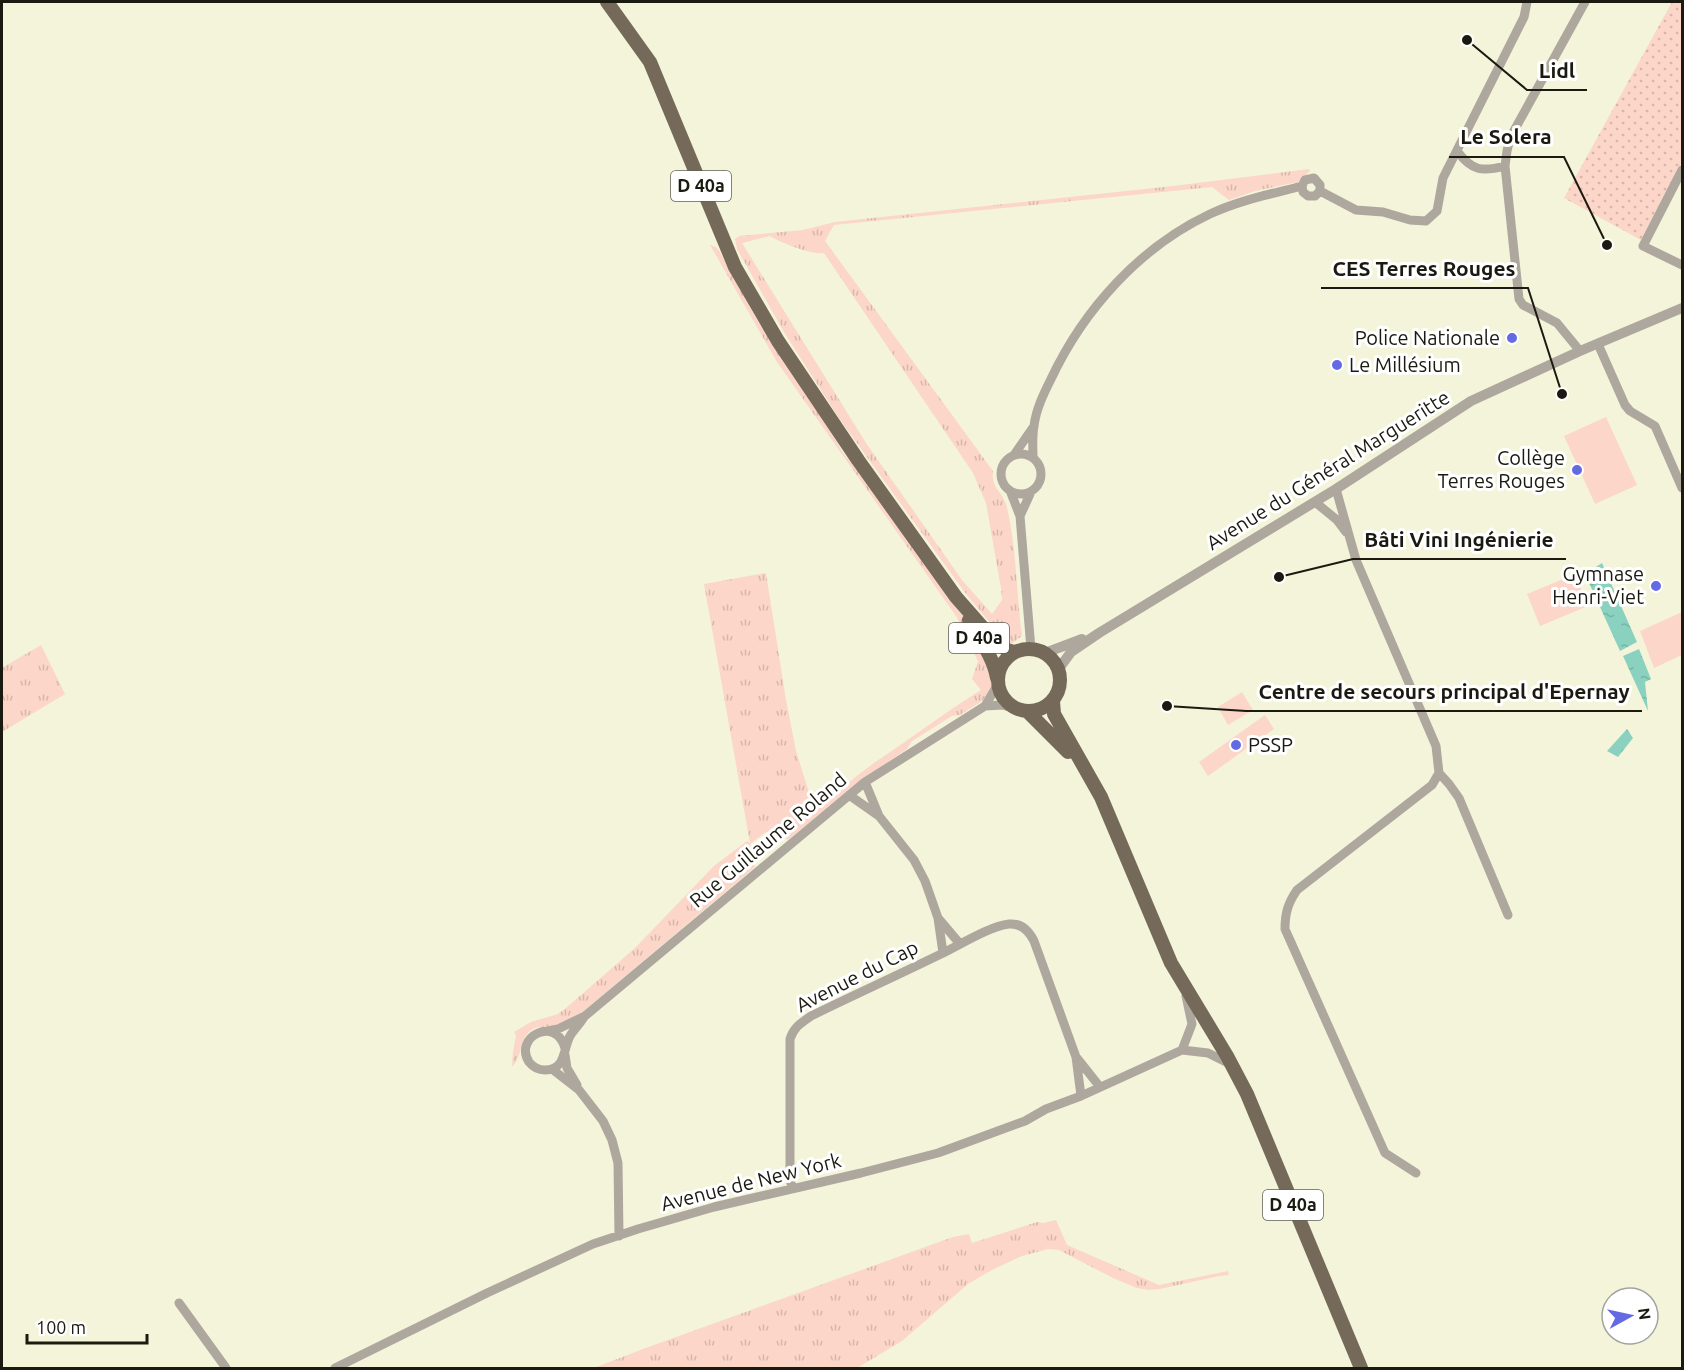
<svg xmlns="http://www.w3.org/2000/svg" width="1684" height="1370" font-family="Ubuntu,sans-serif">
	<defs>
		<pattern id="grass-tufts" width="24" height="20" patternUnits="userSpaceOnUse" patternTransform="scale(1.5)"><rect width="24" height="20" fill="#fbd6c9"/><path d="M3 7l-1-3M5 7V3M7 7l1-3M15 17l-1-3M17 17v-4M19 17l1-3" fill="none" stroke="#d7b7ac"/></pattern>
		<pattern id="park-dots" width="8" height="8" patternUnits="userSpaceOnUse" patternTransform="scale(1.5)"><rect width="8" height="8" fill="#fbd6c9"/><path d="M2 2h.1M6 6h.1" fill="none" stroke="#d7b7ac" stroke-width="1.8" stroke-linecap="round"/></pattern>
		<pattern id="water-ripples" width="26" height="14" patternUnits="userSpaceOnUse" patternTransform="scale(1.5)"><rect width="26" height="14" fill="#8ad2bf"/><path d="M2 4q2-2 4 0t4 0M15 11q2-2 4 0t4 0" fill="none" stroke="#76b4a3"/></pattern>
	</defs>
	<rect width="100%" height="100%" fill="#f4f4da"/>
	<path fill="url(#grass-tufts)" fill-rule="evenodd" d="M1309,169L1310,171L1298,182L1255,191L1229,200L1212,187L834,225L825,241L993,471C991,488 1002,491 1006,504C1017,546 1016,593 1022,636L1011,644L1001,636L966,594L838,417L784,332L737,249L735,239L739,236L803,230L835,222L1173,186ZM770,236C781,243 812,255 824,253L973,473L986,503L1001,588L1002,600L992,614L962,580L866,443L742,243Z
		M710,245L716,247L720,252L756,318L828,426L843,453L875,491L961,613L993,670L992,690L982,701L960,715L952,716L912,741L907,749L864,778L788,840L782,836L766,832L750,844L755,867L580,1014C573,1018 566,1023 559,1025C547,1029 537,1023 528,1033C519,1043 522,1057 512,1067L513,1052L516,1035L514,1032L531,1022L558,1014L566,1008L635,948L714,866L747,841L750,843L704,584L766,573L786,700L796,751L812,802C837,795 854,777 874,763C910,739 944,713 981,690L972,679L978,661L956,616L777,362Z
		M41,645L65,694L2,732V668Z
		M1056,1220L1067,1245L1159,1285L1228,1271L1229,1275L1219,1276L1160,1289L1149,1290L1137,1288L1113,1278L1059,1250L1048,1249L1022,1256L992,1270L968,1284L902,1341L857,1368H594L643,1349L953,1237L969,1234L972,1243L1037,1222L1043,1223Z"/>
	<path fill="url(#park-dots)" d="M1672,2H1682V162L1641,240L1564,198Z"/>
	<path fill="#fbd6c9" d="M1606,417L1637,485L1595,504L1564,436Z
		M1575,574L1588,606L1540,626L1527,594Z
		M1682,612V655L1654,668L1640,631Z
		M1242,692L1253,710L1228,725L1218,707Z
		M1265,715L1274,729L1208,776L1199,762Z"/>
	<path fill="url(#water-ripples)" d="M1602,563L1637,642L1620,651L1585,574Z
		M1639,649L1651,679L1645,682L1648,711L1623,656Z
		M1627,729L1633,738L1618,757L1607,751Z"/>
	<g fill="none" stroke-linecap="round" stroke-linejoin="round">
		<path stroke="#aea79e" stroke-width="9" d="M1457,151C1472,171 1482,172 1505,166
			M1682,170L1643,246L1682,265
			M1302,186L1305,180L1314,178L1320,185V191L1356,210L1383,212L1410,220L1426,221L1437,211L1443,178L1524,17L1527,2
			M1598,344L1625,405L1630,411L1655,426L1682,488
			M1580,351L1557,323L1523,305L1519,299L1505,166L1507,151L1510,138L1585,2
			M1001 474a20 20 0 1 1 40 0a20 20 0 1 1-40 0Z
			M1014,455L1034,426
			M1033,458C1033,447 1032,436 1034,426C1036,409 1044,393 1051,379C1084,309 1140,247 1210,214C1240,200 1271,194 1302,186L1303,192L1308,196H1315L1320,191
			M1336,489L1356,560L1436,746L1439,773L1432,785L1297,890C1288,903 1285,913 1285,929L1385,1153L1416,1173
			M1011,493L1020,516L1031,649
			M1315,502L1337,520L1346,532
			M1020,516L1031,492
			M998,684L985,706L1002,705L1013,708
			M1439,773L1449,784L1459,798L1508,915
			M865,782L879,816L914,860L925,881L938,918L943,953
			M849,795L879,816
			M938,918L960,944
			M1186,996L1192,1024L1182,1050L1208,1053L1230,1064
			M548,1031L558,1029L585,1016L865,782L985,706
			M565,1048C556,1015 513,1037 529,1062C533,1067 539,1070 545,1070C566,1070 563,1049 570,1036C574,1029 580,1024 584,1017
			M565,1055L567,1068L577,1085
			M1077,1058L1100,1087
			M552,1069L579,1090L603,1121L612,1140L618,1163L619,1236
			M792,1189L790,1178V1039C794,1027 801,1023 811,1016C854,995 898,975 941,954C960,945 990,926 1009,924C1022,923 1029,931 1034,941L1076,1057L1081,1096
			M179,1303L226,1368
			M335,1368L487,1293L593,1244L638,1229L714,1207L861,1173L938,1153L1025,1121L1046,1109L1081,1096L1182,1050"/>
		<path stroke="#aea79e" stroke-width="10" d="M1045,653L1082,639
			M1058,670L1071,652L1099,633L1336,489L1471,401L1580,351L1682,308"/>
		<path stroke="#756959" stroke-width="14" d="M607,2L650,62L735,267L778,341L858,460L956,597L992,638L1007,650L1014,652
			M969,620C979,638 994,658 997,678
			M998 680a31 31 0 1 1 62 0a31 31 0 1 1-62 0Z
			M1053,701L1054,714L1101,797L1171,963L1227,1056L1247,1094L1361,1368
			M1027,711L1068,752"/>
	</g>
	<g fill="#646ae3" stroke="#fff" stroke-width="2">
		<circle cx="1512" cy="338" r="6"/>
		<circle cx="1337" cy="365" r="6"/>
		<circle cx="1577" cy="470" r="6"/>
		<circle cx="1656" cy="586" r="6"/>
		<circle cx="1236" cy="745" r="6"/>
	</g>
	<g text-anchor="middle" stroke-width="6" stroke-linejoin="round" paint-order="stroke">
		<g fill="#fff" stroke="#5f5f58" stroke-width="1.5">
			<rect x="671" y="171" width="60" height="30" rx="4.5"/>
			<rect x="949" y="623" width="60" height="30" rx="4.5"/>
			<rect x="1263" y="1190" width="60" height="30" rx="4.5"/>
		</g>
		<g font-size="18" font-weight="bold" fill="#1a1a11">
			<text x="701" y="192">D 40a</text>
			<text x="979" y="644">D 40a</text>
			<text x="1293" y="1211">D 40a</text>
		</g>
		<g font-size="20" fill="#1a1a11" stroke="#fff" text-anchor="end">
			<text x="1500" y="345">Police Nationale</text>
			<text x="1349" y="372" text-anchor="start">Le Millésium</text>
			<text x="1565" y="465">Collège<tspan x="1565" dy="23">Terres Rouges</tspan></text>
			<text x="1644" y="581">Gymnase<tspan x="1644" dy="23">Henri-Viet</tspan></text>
			<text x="1248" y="752" text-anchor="start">PSSP</text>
		</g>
		<g font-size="20" fill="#1a1a11" stroke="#fff">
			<text transform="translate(1328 470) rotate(-32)" y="7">Avenue du Général Margueritte</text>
			<text transform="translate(768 840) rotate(-40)" y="7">Rue Guillaume Roland</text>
			<text transform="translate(857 976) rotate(-27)" y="7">Avenue du Cap</text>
			<text transform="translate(751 1182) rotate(-14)" y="7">Avenue de New York</text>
		</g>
	</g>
	<path fill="none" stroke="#1a1a11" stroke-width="2" d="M1467 40L1527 90H1587M1607 245L1564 157H1449M1562 394L1528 288H1321M1279 577L1353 559H1566M1167 706L1246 711H1642"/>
	<g fill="#1a1a11" stroke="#fff" stroke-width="2">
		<circle cx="1467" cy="40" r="6"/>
		<circle cx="1607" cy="245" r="6"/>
		<circle cx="1562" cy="394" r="6"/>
		<circle cx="1279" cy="577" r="6"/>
		<circle cx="1167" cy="706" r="6"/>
	</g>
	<g font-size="21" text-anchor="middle" font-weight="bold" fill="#1a1a11" stroke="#fff" stroke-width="6" stroke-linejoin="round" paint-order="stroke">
		<text x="1557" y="78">Lidl</text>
		<text x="1506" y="144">Le Solera</text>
		<text x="1424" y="276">CES Terres Rouges</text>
		<text x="1459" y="547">Bâti Vini Ingénierie</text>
		<text x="1444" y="699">Centre de secours principal d'Epernay</text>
	</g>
	<rect width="1684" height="1370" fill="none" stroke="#1a1a11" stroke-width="6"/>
	<g transform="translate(1630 1316) rotate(82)"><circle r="28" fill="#ffffff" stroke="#a3a3a0" stroke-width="1.5"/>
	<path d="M0-4.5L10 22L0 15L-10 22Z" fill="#646ae3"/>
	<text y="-9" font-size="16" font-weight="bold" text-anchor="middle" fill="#1a1a11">N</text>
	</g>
	<path d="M27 1334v9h120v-9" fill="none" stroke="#1a1a11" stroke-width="3"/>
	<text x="36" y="1334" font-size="18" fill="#1a1a11" stroke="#ffffff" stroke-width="4.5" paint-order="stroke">100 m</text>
</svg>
